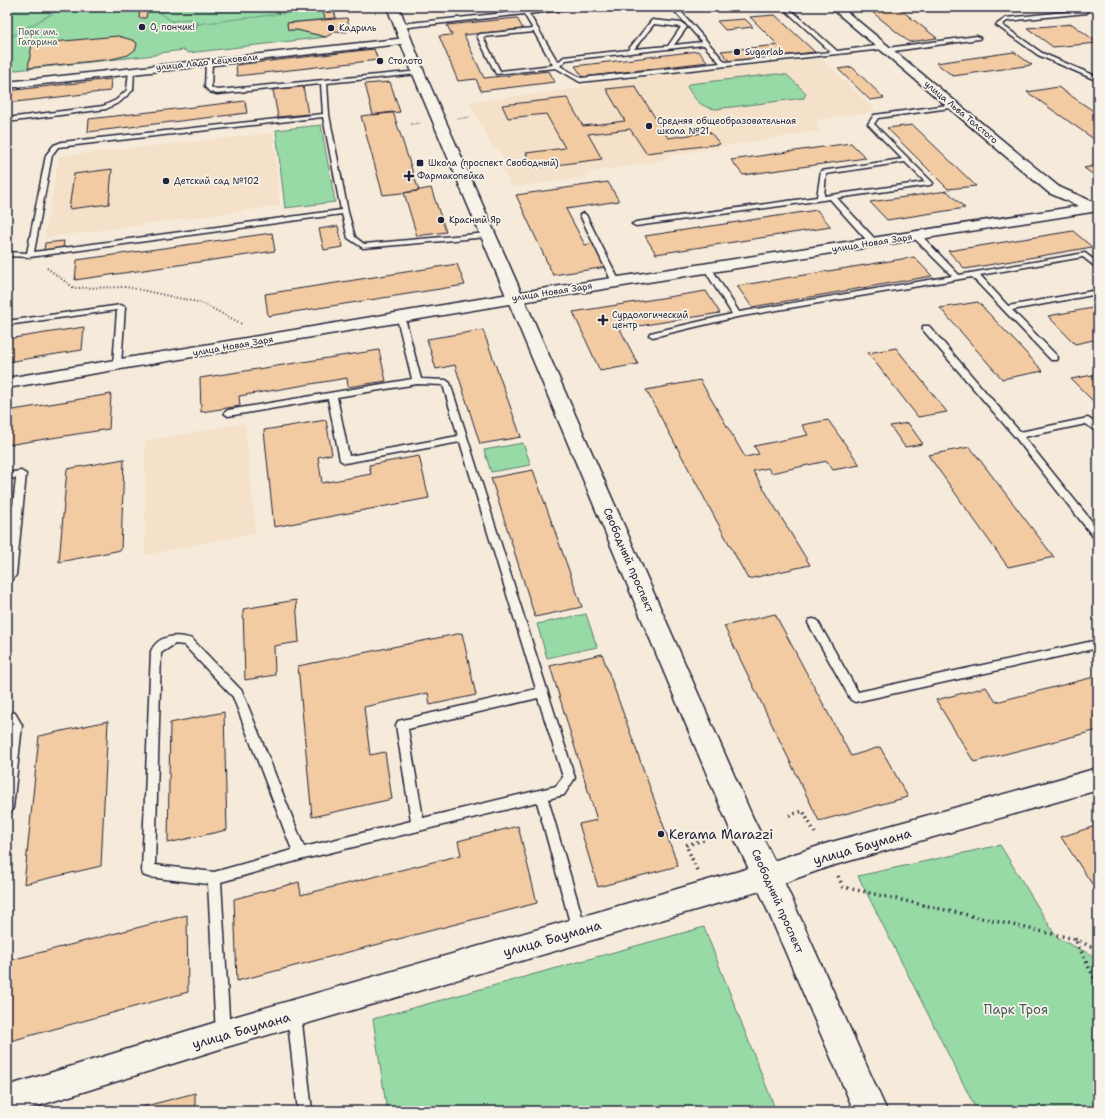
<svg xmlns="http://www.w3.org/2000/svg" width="1105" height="1118" font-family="'Shantell Sans',sans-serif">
	<rect width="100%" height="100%" fill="#f6ebda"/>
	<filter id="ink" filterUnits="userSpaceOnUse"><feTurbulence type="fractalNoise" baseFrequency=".025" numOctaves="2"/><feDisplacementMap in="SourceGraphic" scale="8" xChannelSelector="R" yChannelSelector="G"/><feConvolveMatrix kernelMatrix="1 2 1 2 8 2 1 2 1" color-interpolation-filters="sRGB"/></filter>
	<g filter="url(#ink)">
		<path fill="#f5e1c9" d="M821,58L877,112L815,120L819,131L672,155L662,161L591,172L585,178L511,187L501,166L505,162L499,150L493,148L469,102L580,88L592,83Z
			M273,133L280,206L44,238L59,156Z
			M245,423L256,533L145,555V441Z"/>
		<path fill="#97daa6" stroke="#5c7e70" d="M7,7H333L336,18L287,23L288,30H297L326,37L188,53L184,50L159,53L155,55L7,71Z
			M776,74L787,75L806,93L804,98L716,109C699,107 696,100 687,87L689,84Z
			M321,125L335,202L285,208L276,130Z
			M523,443L531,465L491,472L484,450Z
			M586,614L597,647L547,658L537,624Z
			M1000,845L1057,938L1098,958V1111H977L858,876Z
			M704,927L776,1111H387L373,1019Z"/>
		<path fill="#f2cba2" stroke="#22223b" d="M140,7H148L146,18H139Z
			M322,7H333L336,18L325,19Z
			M501,7H546L504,12Z
			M866,7H897L937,38L909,42Z
			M1035,7H1061L1062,8L1039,10Z
			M775,15L815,52L730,62L721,51L778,45L750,17Z
			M347,18L349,26L347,32L336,31L326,37L297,30H288L287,23Z
			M517,18L523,29L464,35L484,78L549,71L555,82L481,91L476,79L458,81L439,36L452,35L447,25Z
			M745,19L753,27L725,30L717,21Z
			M1072,24L1098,43L1053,47L1027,28Z
			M118,36L132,40L137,43L136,49L128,55L112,59L28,68L32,44Z
			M374,49L378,60L237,76L236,65Z
			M698,51L708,62L583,77L575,66Z
			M1014,52L1032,65L953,76L936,63Z
			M852,67L884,98L870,100L838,69Z
			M111,79L110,91L7,103V91Z
			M390,82L400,112L373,115L365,84Z
			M303,86L308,114L278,117L273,90Z
			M635,86L668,138L710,132L720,144L646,153L630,129L588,134L602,159L533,168L526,153L565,148L546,114L508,118L502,105L567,98L583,126L625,121L606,89Z
			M1058,87L1098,114V142L1027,92Z
			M245,101L247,113L88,132L89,119Z
			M393,112L419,191L383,195L361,116Z
			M913,125L976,186L948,189L887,128Z
			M851,143L866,158L743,175L731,160Z
			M1098,165V178L1084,168Z
			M112,169L109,204L69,209L74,174Z
			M608,182L619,201L566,209L585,245L594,243L607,267L553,275L516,195Z
			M431,188L446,232L417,236L404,193Z
			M947,191L965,208L887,220L870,202Z
			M817,210L831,227L656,254L645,236Z
			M338,226L343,247L324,250L319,229Z
			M1073,231L1092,247L965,269L948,251Z
			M272,233L275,251L75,280L77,260Z
			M64,241L63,248L44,250L45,243Z
			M914,257L932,276L752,307L737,286Z
			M457,264L465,285L268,316L265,294Z
			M706,291L720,313L620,329L638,364L600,371L573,312Z
			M978,302L1043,371L1002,379L940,308Z
			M1098,307V339L1075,344L1048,316Z
			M84,327L82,350L7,362V339Z
			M483,330L521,437L480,444L455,365L436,369L427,339Z
			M896,348L947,412L918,417L868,353Z
			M379,350L386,381L348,387L347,378L239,396L240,406L201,412L200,378Z
			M1098,374V406L1071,379Z
			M700,380L745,457L759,454L754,446L808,435L802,425L828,420L860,465L833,470L827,461L771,473L768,468L753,471L810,565L748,579L646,390Z
			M111,394L109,429L7,445V411Z
			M326,420L332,454L318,457L322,483L371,474L369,465L419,456L429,498L274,527L264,430Z
			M908,423L923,444L905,447L890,426Z
			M970,447L1054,557L1008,567L928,455Z
			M124,459L121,550L59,562L67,469Z
			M533,470L582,607L535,617L491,478Z
			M296,600L299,642L274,646L275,675L245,680L243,609Z
			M775,614L851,756L880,747L908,797L819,821L724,626Z
			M462,633L476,695L430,705L428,693L364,707L370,755L385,752L392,799L312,817L298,666Z
			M602,654L678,866L598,887L579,824L597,820L550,666Z
			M1098,676V730L974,762L936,700L986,687L996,702Z
			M224,712L227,830L168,843L170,723Z
			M108,721L101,866L24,884L39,736Z
			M1098,825V893L1061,837Z
			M518,826L537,903L237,981L234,899L299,882L301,895L461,855L458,841Z
			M187,915L188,992L7,1042V961Z
			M195,1093V1111H127Z
			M234,1106V1111H217Z"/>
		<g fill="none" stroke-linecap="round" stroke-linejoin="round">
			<defs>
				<path id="lane" d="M564,7H581L529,14L558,62L564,57L628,50L652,20L682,23L687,27L674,45L702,42L671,7H677L725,62L831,52L782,7H788L837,51L883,45L886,47L883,49L580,82L556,68L496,74L477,36L480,34L533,29L524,14L400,28L397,26L400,24ZM654,24L681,27L668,46L634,49ZM534,32L553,65L500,71L483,37ZM704,45L720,63L581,78L560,66L566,60Z
					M1085,10L1087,11V13L1007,21L1002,25L1042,53L1098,77V81L1038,55L996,25L1006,18Z
					M977,36L980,38L979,39L887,52L884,50L887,48Z
					M209,60L212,62L211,87L217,90L420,71V73L418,74L327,83L329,115L348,212L355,237L364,244L488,233L492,235L488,237L363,248L348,238L342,214L30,257L7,256V252L27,253L46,155L54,145L62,142L323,114L321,84L217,94L210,92L205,87L206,62ZM323,117L341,210L34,252L52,155L58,147Z
					M129,70L134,71L133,90L120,102L106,109L7,122V118L103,106L116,100L127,90Z
					M955,104L958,106L957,107L878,118L874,124L933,183L930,185L837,198L876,240V244H870L830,199L636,226L632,224L636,222L817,197L821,171L902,159L868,124L874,115ZM905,162L925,182L824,196L826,174Z
					M583,213L586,215L620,282L619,284H613L612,282L580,215Z
					M914,234H920L959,275L1085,253L1098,263V269L1083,257L980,275L1008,306L1098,290V294L1012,310L1057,356L1058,358L1057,360H1051L972,277L737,317L653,337L649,335L650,333L732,314L704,269L708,267L712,269L739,312L952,276L914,238Z
					M121,305L125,307L121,365L117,368L113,365L117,310L7,325V321Z
					M398,316H401L405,318L421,379L446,380L450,383L575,778L564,795L548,799L586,930L584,935L579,937L574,935L572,930L537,802L300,860L221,882L230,1034L228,1039L223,1041L218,1039L216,1034L208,884L148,877L143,875L142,871L151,651C158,635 177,634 192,639L242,691L304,847L411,821L396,725L398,721L536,689L460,442L345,463L340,460L328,399L228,416L224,413L228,410L412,379L397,318ZM417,384L443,385L458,436L349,456L337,397ZM175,644L184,645L233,697L292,850L214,872L155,865L161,653ZM538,698L563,777L556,786L423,818L408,729Z
					M923,326H929L1020,432L1088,418L1098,425V433L1086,424L1024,437L1098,529V540L1095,539L1015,437L923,330Z
					M21,471L26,474L16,575L11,582L7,583V564L12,513L7,514V506H13L16,478L7,479V473Z
					M813,619L817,620L858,692L1098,640V648L855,702L851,700L808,623L809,620Z
					M7,711L15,713L22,725L13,808L11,812L7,814V754L10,726L7,721Z
					M294,1007L299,1009L301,1014L312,1111H298L287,1014L289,1009Z"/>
				<path id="street" d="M830,7H841L1059,187L1096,203H1098V211L515,303L7,388V378L515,293L1079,206L1049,193Z
					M406,38L411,41L410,43L7,88V82Z
					M1098,768V790L828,867L767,889L223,1048L22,1111H7V1086L223,1020L767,863L828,843Z"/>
				<path id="secondary" d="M387,7H399L424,72L753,818L777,866L887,1111H854L757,886L729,827L412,72Z"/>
			</defs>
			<use href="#lane" stroke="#22223b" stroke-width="3"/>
			<use href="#street" stroke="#22223b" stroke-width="3"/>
			<use href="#secondary" stroke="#22223b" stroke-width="3"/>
			<path stroke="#22223b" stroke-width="1.5" stroke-dasharray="0.5 1.5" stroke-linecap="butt" d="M152,7L173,22
				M286,7L287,13L317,11
				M316,7L317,11L323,10
				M333,9L352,7
				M187,19L198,22L197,26C188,31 178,32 169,27L174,21Z
				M198,24L287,13
				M7,39L64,7
				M458,119L470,117
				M411,124L420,123"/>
			<path stroke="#22223b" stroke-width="2" stroke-dasharray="1 2.5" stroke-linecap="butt" d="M47,268L74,288L127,287L202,303L242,324"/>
			<path stroke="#22223b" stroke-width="3.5" stroke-dasharray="1.5 4" stroke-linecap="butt" d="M789,815L803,811L815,833
				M697,870L686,845L704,840
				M838,876L843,887L1075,939L1098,986
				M1075,939L1098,950"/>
			<use href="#lane" fill="#f7f3e8" fill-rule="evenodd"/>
			<use href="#street" fill="#f7f3e8" fill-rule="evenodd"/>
			<use href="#secondary" fill="#f7f3e8" fill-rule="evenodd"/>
		</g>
	</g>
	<g fill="#22223b" stroke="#f7f3e8" stroke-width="1.5">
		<circle cx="142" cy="27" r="4"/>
		<circle cx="331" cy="28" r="4"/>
		<circle cx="737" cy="52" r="4"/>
		<circle cx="380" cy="61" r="4"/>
		<circle cx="649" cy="126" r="4"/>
		<rect x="416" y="159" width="8" height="8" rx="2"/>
		<path d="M407 170h4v4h4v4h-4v4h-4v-4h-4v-4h4z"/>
		<circle cx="166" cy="181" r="4"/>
		<circle cx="441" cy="220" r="4"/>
		<path d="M601 314h4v4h4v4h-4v4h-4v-4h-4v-4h4z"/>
		<circle cx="661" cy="834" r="4"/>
	</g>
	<g text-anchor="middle" stroke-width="3.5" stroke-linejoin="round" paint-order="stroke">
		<g font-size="9" fill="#22223b" stroke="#f7f3e8" text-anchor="start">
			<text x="150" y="30">О, пончик!</text>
			<text x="339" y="31">Кадриль</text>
			<text x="745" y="55">Sugarlab</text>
			<text x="388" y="64">Столото</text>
			<text x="657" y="124">Средняя общеобразовательная<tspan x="657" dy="10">школа №21</tspan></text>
			<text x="428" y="166">Школа (проспект Свободный)</text>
			<text x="417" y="179">Фармакопейка</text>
			<text x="174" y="184">Детский сад №102</text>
			<text x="449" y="223">Красный Яр</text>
			<text x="612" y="318">Сурдологический<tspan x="612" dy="10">центр</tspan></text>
		</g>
		<g font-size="9" fill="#45595b" stroke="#f7f3e8">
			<text x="38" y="35">Парк им.<tspan x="38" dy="10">Гагарина</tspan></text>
		</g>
		<g font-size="9" fill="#22223b" stroke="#f7f3e8">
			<text transform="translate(207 62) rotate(-6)" y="3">улица Ладо Кецховели</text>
			<text transform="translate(961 112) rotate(40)" y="3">улица Льва Толстого</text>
			<text transform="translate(872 243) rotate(-9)" y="3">улица Новая Заря</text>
			<text transform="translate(552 292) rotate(-9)" y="3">улица Новая Заря</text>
			<text transform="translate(233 346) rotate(-10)" y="3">улица Новая Заря</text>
		</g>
		<g font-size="11" fill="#22223b" stroke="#f7f3e8">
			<text transform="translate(629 560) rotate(67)" y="4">Свободный проспект</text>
			<text transform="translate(778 901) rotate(66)" y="4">Свободный проспект</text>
		</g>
		<g font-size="13" fill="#22223b" stroke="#f7f3e8" text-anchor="start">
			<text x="669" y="839">Kerama Marazzi</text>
		</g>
		<g font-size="13" fill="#22223b" stroke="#f7f3e8">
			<text transform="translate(862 846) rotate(-16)" y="5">улица Баумана</text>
			<text transform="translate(552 938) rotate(-16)" y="5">улица Баумана</text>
			<text transform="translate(241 1030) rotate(-16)" y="5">улица Баумана</text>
		</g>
		<g font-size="13" fill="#45595b" stroke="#f7f3e8">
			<text x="1016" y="1014">Парк Троя</text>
		</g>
	</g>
	<rect width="1105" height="1118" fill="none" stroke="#f7f3e8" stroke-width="24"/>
	<rect x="12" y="12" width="1081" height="1094" fill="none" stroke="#22223b" stroke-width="1.5" filter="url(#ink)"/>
</svg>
